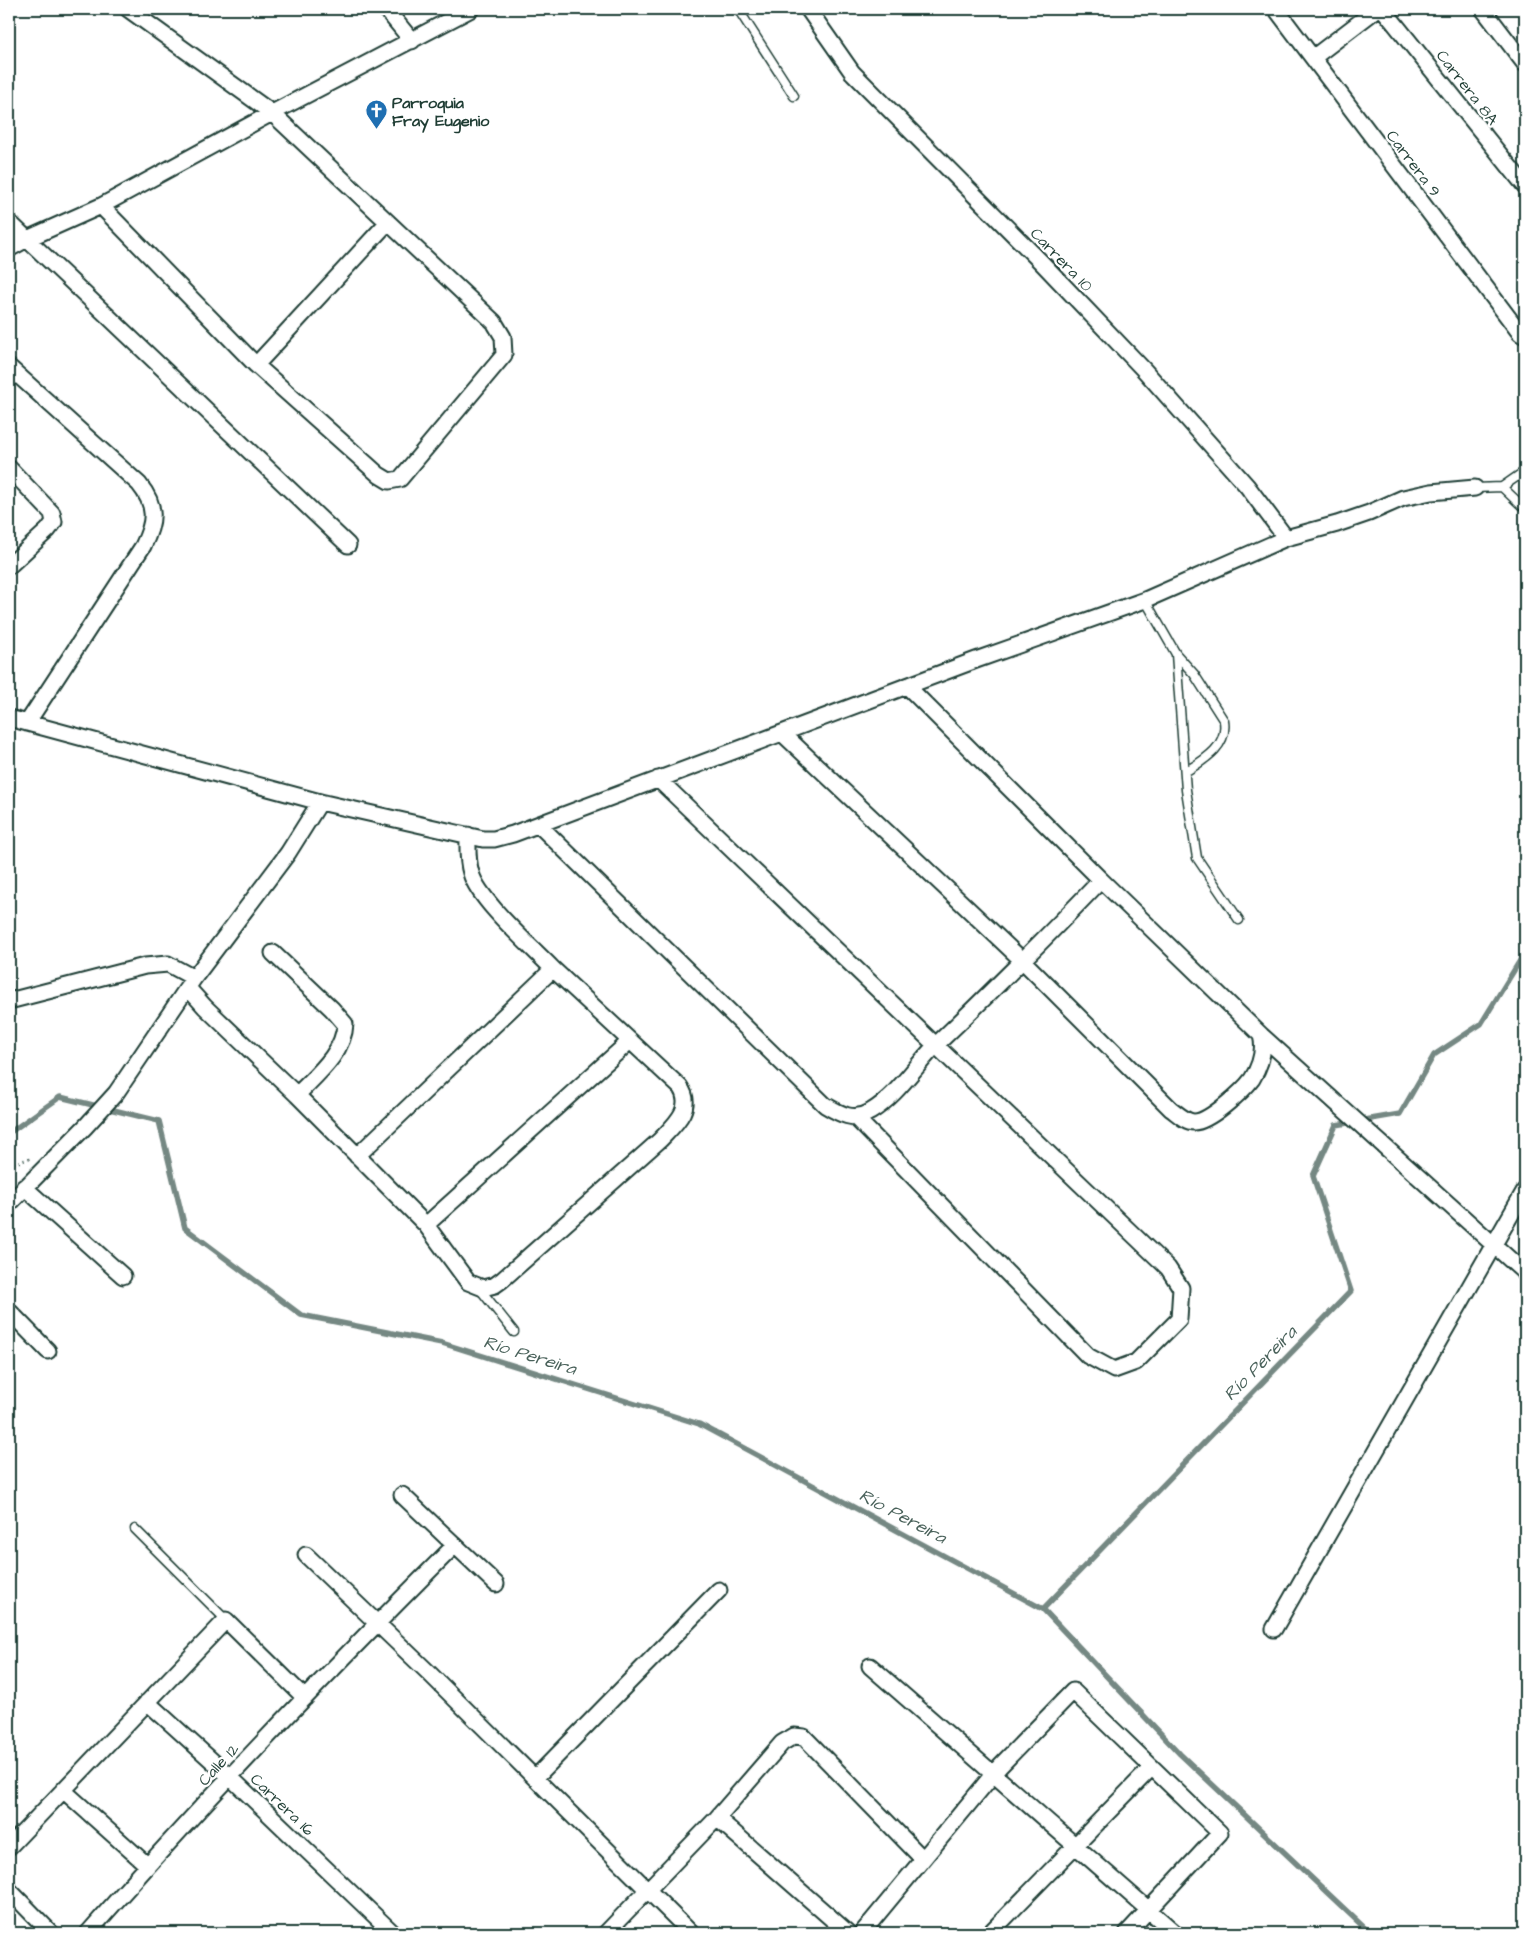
<svg xmlns="http://www.w3.org/2000/svg" width="1534" height="1942" font-family="'Architects Daughter',sans-serif">
	<rect width="100%" height="100%" fill="#fff"/>
	<filter id="ink" filterUnits="userSpaceOnUse"><feTurbulence type="fractalNoise" baseFrequency=".02" numOctaves="2"/><feDisplacementMap in="SourceGraphic" scale="10" xChannelSelector="R" yChannelSelector="G"/><feConvolveMatrix kernelMatrix="1 2 1 2 8 2 1 2 1" color-interpolation-filters="sRGB"/></filter>
	<g filter="url(#ink)">
		<g fill="none" stroke-linecap="round" stroke-linejoin="round">
			<path stroke="#758883" stroke-width="5.5" d="M9,1133L60,1097L159,1121L185,1228L301,1315L442,1343L699,1424L1043,1609L1351,1291L1313,1176L1336,1125L1400,1114L1434,1055L1481,1024L1521,959L1525,958
				M1043,1609L1180,1754L1370,1933"/>
			<defs>
				<path id="lane" d="M738,9L794,96
					M1502,487L1521,505L1525,507
					M1475,488L1502,487L1525,471
					M1145,600L1176,654L1186,790L1197,858L1239,920
					M1176,654L1194,674L1224,721C1228,747 1204,760 1185,772
					M480,1289L514,1332
					M135,1529L226,1620"/>
				<path id="street" d="M386,9L412,41
					M808,9L852,72L1042,263L1145,371L1247,486L1286,538
					M1276,9L1520,333L1525,336
					M1383,9L1525,186
					M1483,9L1525,64
					M1314,57L1377,9
					M101,206L256,365L379,475L389,481L400,479L504,355L503,337L494,322L272,113L128,9
					M9,222L348,545
					M9,249L27,239L101,206L272,113L471,9
					M256,365L388,222
					M9,367L139,484C157,506 155,522 143,546L27,723
					M9,468L52,513L54,522L48,530L9,566
					M9,718L320,802L483,839H494L513,834L976,660L1145,600L1286,538L1337,524L1369,513L1403,498L1431,492L1475,488
					M782,733L1023,961L1171,1109C1178,1114 1186,1122 1194,1122C1209,1122 1243,1091 1252,1079C1260,1066 1265,1050 1261,1035L1101,880
					M658,779L1168,1268L1181,1288L1179,1319L1136,1362L1114,1370L1088,1356L856,1118
					M539,825L825,1105C840,1114 854,1122 870,1112C897,1096 915,1066 937,1044C993,990 1048,936 1101,880L907,686
					M273,953L332,1009L345,1024C344,1053 316,1075 297,1095
					M187,987L205,1007L297,1095L426,1225L468,1282L483,1288L495,1285L502,1280L660,1140C674,1125 695,1108 680,1087L553,969
					M9,1001L145,966L168,964L194,978
					M1261,1035L1525,1273
					M357,1156L553,969C532,947 478,900 471,873C467,860 468,848 468,835
					M24,1187L123,1276
					M9,1204L85,1127L116,1093L194,978L288,853L320,802
					M426,1225L630,1041
					M9,1311L48,1351
					M402,1495L496,1584
					M306,1555L429,1673L691,1933
					M1274,1629L1525,1190
					M870,1666L1175,1933
					M147,1702L229,1776L393,1933
					M535,1778L719,1590
					M63,1790L147,1865
					M717,1818L848,1933
					M9,1847L226,1620L305,1698
					M9,1890L51,1933
					M88,1933C205,1799 329,1671 455,1545
					M606,1933L717,1818L782,1743L794,1736L804,1737L923,1859
					M862,1933L1000,1766L1073,1691L1220,1833L1127,1933
					M990,1933L1152,1767"/>
			</defs>
			<use href="#lane" stroke="#1f3d34" stroke-width="11"/>
			<use href="#street" stroke="#1f3d34" stroke-width="19"/>
			<path stroke="#1f3d34" stroke-width="3" stroke-dasharray="1 4" stroke-linecap="butt" d="M9,1164L30,1159"/>
			<use href="#lane" stroke="#fff" stroke-width="8"/>
			<use href="#street" stroke="#fff" stroke-width="15"/>
		</g>
	</g>
	<defs>
		<symbol id="church-pin" viewBox="-11 -11 22 30"><path d="M0 17L-7.5 6A9.5 9.5 0 1 1 7.5 6Z" fill="#1f6fb2" stroke="#fff"/><path d="M-1.2-6h2.4v3.5h3.3v2.4h-3.3V6h-2.4V-.1h-3.3v-2.4h3.3Z" fill="#fff"/></symbol>
	</defs>
	<g fill-rule="evenodd">
		<use href="#church-pin" x="364" y="98" width="25" height="34"/>
	</g>
	<g text-anchor="middle" stroke-width="4.5" stroke-linejoin="round" paint-order="stroke">
		<g font-size="16" fill="#1f3d34" stroke="#fff">
			<text transform="translate(1468 87) rotate(52)" y="6">Carrera 8A</text>
			<text transform="translate(1414 163) rotate(53)" y="6">Carrera 9</text>
			<text transform="translate(1062 259) rotate(46)" y="6">Carrera 10</text>
			<text transform="translate(218 1764) rotate(-47)" y="6">Calle 12</text>
			<text transform="translate(283 1804) rotate(44)" y="6">Carrera 16</text>
		</g>
		<g font-size="16" font-weight="bold" fill="#1f3d34" stroke="#fff" text-anchor="start">
			<text x="392" y="108">Parroquia<tspan x="392" dy="18">Fray Eugenio</tspan></text>
		</g>
		<g font-size="18" font-style="italic" fill="#4a625b" stroke="#fff">
			<text transform="translate(530 1355) rotate(17)" y="6">Río Pereira</text>
			<text transform="translate(1260 1363) rotate(-46)" y="6">Río Pereira</text>
			<text transform="translate(903 1516) rotate(28)" y="6">Río Pereira</text>
		</g>
	</g>
	<rect width="1534" height="1942" fill="none" stroke="#fff" stroke-width="30"/>
	<rect x="15" y="15" width="1504" height="1912" fill="none" stroke="#1f3d34" stroke-width="2" filter="url(#ink)"/>
</svg>
